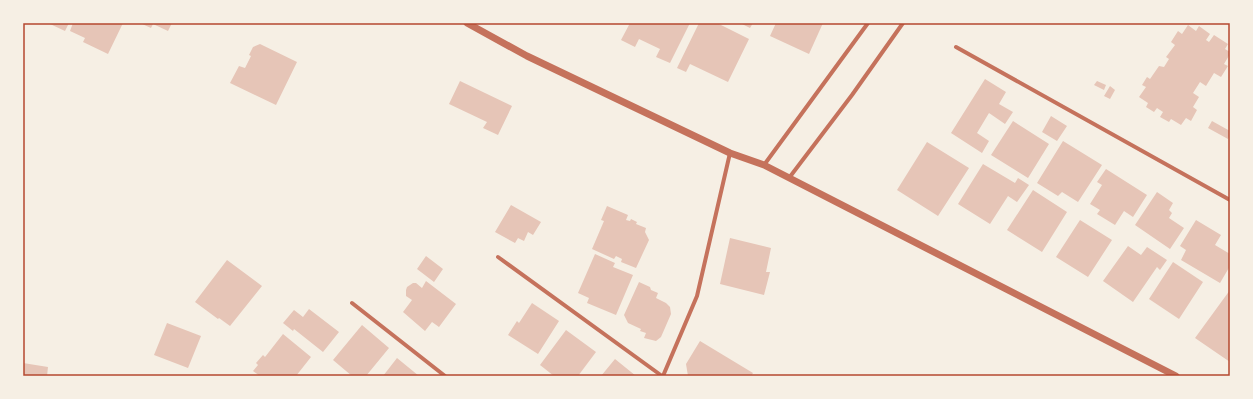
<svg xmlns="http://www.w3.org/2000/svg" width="1253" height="399" font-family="Overpass,sans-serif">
	<rect width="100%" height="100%" fill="#f6efe4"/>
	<path fill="#e6c5b7" d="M48,23H69L65,31Z
		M73,23H123L108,54L83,42L85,38L70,31Z
		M140,23H172L168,31L153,24L151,28Z
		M630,23H690L670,63L656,57L660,49L639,39L635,47L621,40Z
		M699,23H717L749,39L728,82L690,64L686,72L677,68Z
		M740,23H753L750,28Z
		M776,23H823L809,54L770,36Z
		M1188,25L1196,31L1199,26L1210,34L1206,40L1209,42L1214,35L1228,44L1225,49L1230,52V54L1224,64L1228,66L1221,77L1214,73L1206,86L1200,82L1193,93L1199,97L1193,107L1197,110L1191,121L1186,118L1181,125L1171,119L1169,122L1160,117L1163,112L1157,108L1154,112L1146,107L1148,103L1139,97L1146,87L1142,85L1147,77L1150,79L1159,66L1164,67L1169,59L1166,57L1175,45L1171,42L1178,31L1182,34Z
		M260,44L297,62L276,105L230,83L239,66L245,68L251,56L249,55L253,47Z
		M985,79L1006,92L999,104L1013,112L1005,124L989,113L977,133L989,141L982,153L951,133Z
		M460,81L512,106L498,135L483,128L487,122L449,104Z
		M1097,81L1106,85L1104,90L1094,85Z
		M1110,86L1115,90L1110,99L1104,96Z
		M1051,116L1067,126L1057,141L1042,132Z
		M1013,121L1049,144L1028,178L991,155Z
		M1212,121L1230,131V135L1228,139L1208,128Z
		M1063,141L1102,165L1078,202L1062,192L1058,196L1037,183Z
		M927,142L969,168L938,216L897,190Z
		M983,164L1015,183L1018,178L1029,185L1017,202L1008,196L990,224L958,204Z
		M1106,169L1147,195L1133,217L1124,211L1115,225L1097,214L1100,210L1090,204L1102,185L1097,182Z
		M1033,190L1067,212L1042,252L1007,230Z
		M1157,192L1173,203L1169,210L1172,213L1169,218L1184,228L1170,249L1135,225Z
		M511,205L541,222L533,235L528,232L524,241L518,238L515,243L495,232Z
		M607,206L628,215L626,220L630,221L631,219L637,222L636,224L646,228L645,232L649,240L636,268L621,262L622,259L616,256L614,259L592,249L604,221L601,220Z
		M1080,220L1112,240L1088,277L1056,257Z
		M1196,220L1221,235L1215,245L1230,254V266L1220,283L1181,260L1186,250L1180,246Z
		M730,238L771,248L766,272H770L764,295L720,284Z
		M1128,246L1141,255L1147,247L1167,260L1160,270L1157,267L1133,302L1103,281Z
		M595,254L615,263L613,267L633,275L616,315L587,303L589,298L578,293Z
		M426,256L443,269L434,282L417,269Z
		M227,260L262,286L230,326L219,318L218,319L195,302Z
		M1173,262L1203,282L1179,319L1149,299Z
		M426,281L456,304L439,327L432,322L425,331L403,312L412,300L406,296V290L407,287L413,283H416L422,288Z
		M639,282L650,287L651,290L658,293L656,298L666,303L670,307L671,314L661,337L656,341L644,338L646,333L640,331L641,329L628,323L624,315Z
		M1230,290V362L1195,338Z
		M532,303L559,321L538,354L508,335L517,321L519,323Z
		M309,309L339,332L323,352L294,329L293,331L283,323L294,310L303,317Z
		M167,323L201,336L188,368L154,355Z
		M362,325L389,348L366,376H352L333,360Z
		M566,330L596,352L578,376H554L540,365Z
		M283,334L311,357L296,376H260L253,371L258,365L256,363L263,355L265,357Z
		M700,341L753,373L751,376H688L686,364Z
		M397,358L419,376H383Z
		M615,359L636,376H601Z
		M23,363L48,367L47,376H23Z"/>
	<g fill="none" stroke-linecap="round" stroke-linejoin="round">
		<path stroke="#c5725c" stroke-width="4" d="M956,47L1230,200
			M764,165L868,23
			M789,178L852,95L903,23
			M498,257L662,376
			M352,303L445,376
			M663,376L697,296L730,153"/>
		<path stroke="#c5725c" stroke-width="7" d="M467,23L527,56L730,153L764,165L1176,376"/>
	</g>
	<rect width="1253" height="399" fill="none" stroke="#f6efe4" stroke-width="48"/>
	<rect x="24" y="24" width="1205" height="351" fill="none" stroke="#b5482f" stroke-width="1.5"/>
</svg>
